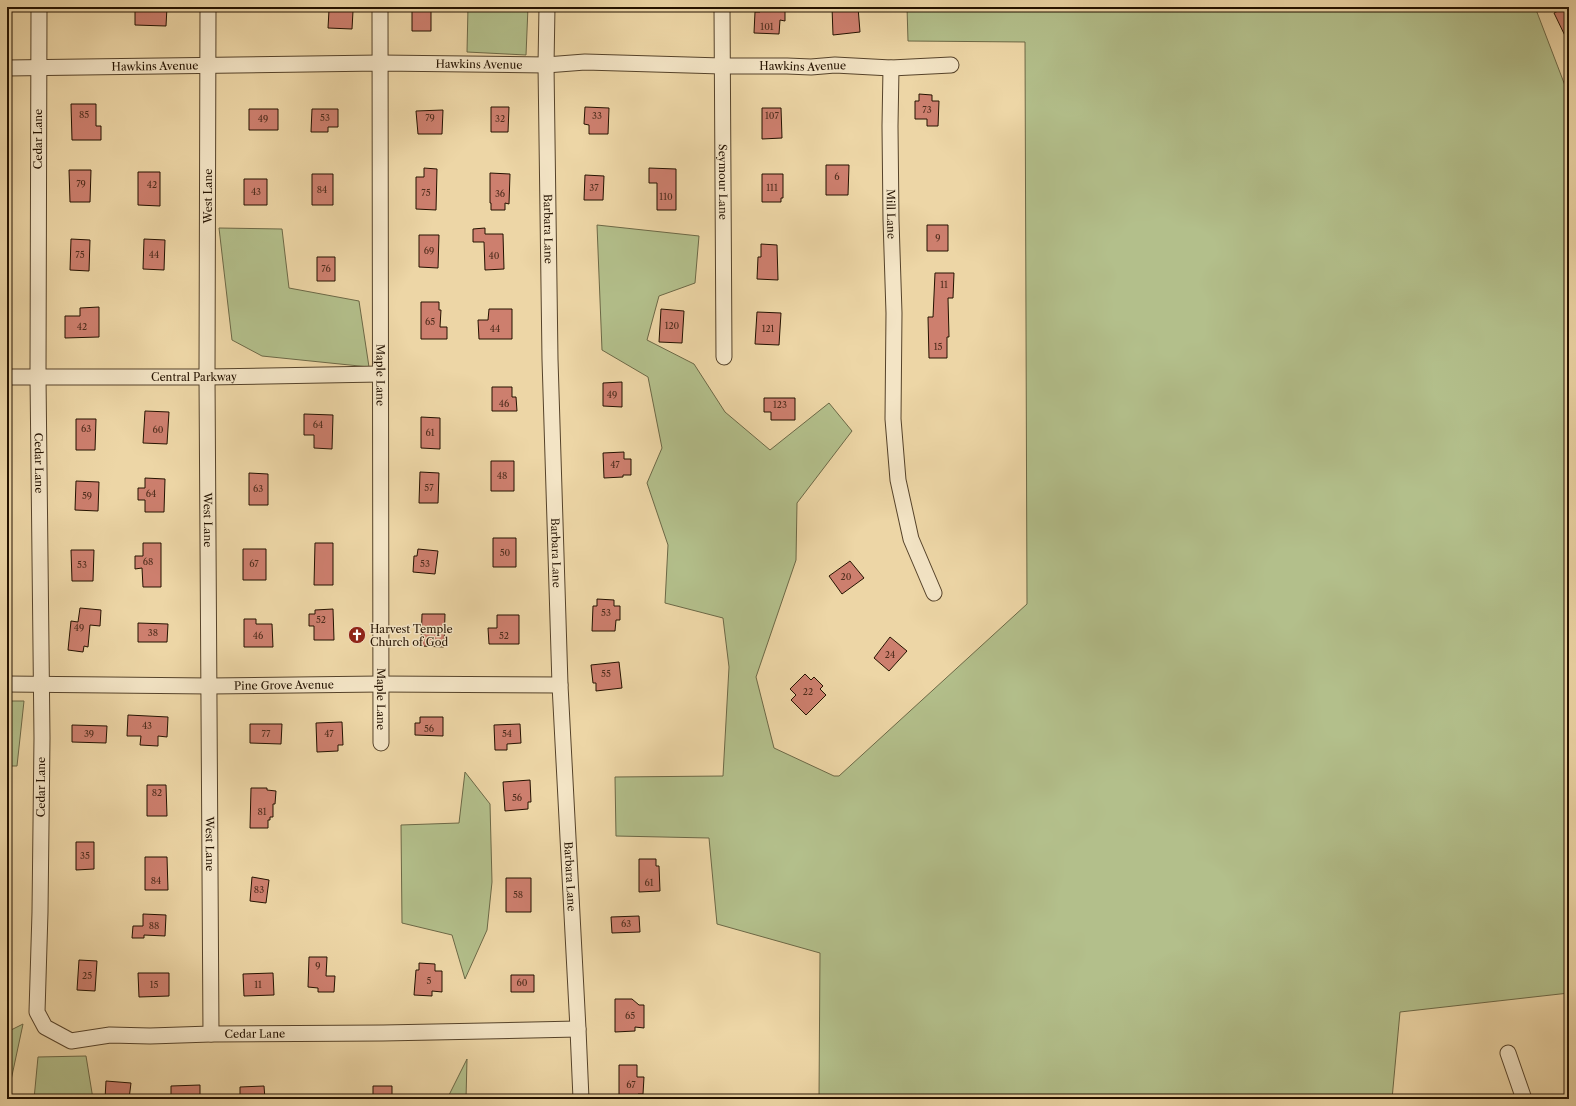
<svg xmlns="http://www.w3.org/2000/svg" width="1576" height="1106" font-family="'Libre Caslon Text',serif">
	<rect width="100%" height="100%" fill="#edd6a6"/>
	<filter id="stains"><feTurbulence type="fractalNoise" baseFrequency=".005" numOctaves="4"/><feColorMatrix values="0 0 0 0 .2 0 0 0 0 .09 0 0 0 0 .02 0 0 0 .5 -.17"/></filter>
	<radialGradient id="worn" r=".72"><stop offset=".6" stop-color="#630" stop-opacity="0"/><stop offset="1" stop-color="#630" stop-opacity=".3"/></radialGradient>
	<path fill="#b3bf8b" stroke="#6c6846" d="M468,7H528L526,55L467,52Z
		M907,7H1535L1569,96V993L1400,1012L1392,1099H819L820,953L717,924L709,838L616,836L615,777L723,776L729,667L723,618L665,603L668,545L647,483L662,448L648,377L602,350L597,225L699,236L695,283L659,296L647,340L694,364L725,412L770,450L829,403L852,431L797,503L796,560L756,677L774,748L834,776H839L1027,604L1025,42L908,41Z
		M219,228L282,229L289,288L359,301L369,367L262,356L232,340Z
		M7,701H24L17,766H7Z
		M465,772L490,804L492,882L487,930L465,979L452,935L402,923L401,825L459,823Z
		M23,1024L7,1099V1032Z
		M86,1056L93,1099H34L38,1057Z
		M467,1059L466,1099H447Z"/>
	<path fill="#cd7f6e" stroke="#241200" d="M135,7H167L166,26L135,25Z
		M412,7H431V31H412Z
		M761,7H785V21L780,20L779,34L754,33L755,12H760Z
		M832,7H858L860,32L833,35Z
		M1566,7H1569V44L1554,13Z
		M329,10L353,11L352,29L328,28Z
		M919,94L932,95V101H939L938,126H927V119H915V101H919Z
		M71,104H96V126H101V140H72Z
		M491,107H509L508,132H491Z
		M585,107L609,108L608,134H589V125L584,124Z
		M762,108H781L782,138L762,139Z
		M249,109H278V130H249Z
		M312,109H338V127H328V132H311Z
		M443,110L442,134H418L416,111Z
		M826,165H849L848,195H826Z
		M424,168L437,169L436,210L416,209V177H424Z
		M649,168L676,169V210H657V183H649Z
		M69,170H91L90,202H70Z
		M138,172H160V206L138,205Z
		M490,173L510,174L509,204L505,203V210H491V203H490Z
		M312,174H333V205H312Z
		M762,174H783V198H781V202H762Z
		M585,175L604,176L603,200H584Z
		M244,179H267V205H244Z
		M927,225H948V251H927Z
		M485,228V234H503L504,269L485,270L484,242H473V229Z
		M419,235H439L438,268L419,267Z
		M71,239L90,240L89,271L70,270Z
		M144,239L165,240L164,270L143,269Z
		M761,244L777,245L778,280L757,279L758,257H761Z
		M317,257H335V281H317Z
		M935,273H954L953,298H948L949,337H947V358H929L928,317H933Z
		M421,302H439V310H441L440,327H447V339H421Z
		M99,307V337L65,338V316H80V308Z
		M489,309H512V339H479L478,320H488Z
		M661,309L684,311L682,343L659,342Z
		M757,312L781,313L779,345L755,344Z
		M622,382V407L603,406V383Z
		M492,387H512V397H516L517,411H492Z
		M764,398H795V420H771V412H764Z
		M145,411L169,412L167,444L143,443Z
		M304,414L333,415L332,449L314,448V435H304Z
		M421,417L440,418V449L421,448Z
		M76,419H96L95,450H76Z
		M624,452V459H631V475H623V477L604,478L603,453Z
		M491,461H514V491H491Z
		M420,472L439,473L438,503H419Z
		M249,473L268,474V505H249Z
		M145,478L165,479L164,512H145V500H138V488H145Z
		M76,481L99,482L98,511L75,510Z
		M493,538H516V567H493Z
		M143,543H161V587H143L142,568L135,569V556H143Z
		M315,543H333V585H314Z
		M243,549H266V580H243Z
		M418,549L438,551L435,574L413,572L414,556H417Z
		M71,550H94L93,581H72Z
		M850,561L864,578L842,594L829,576Z
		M597,599L614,600V606H620V620H616L615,631H592L593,606H597Z
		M80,608L101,610L100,626L90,625L88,647L84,646L83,652L68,650L71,621L78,622Z
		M333,609L334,640H314V626H309V614H315V610Z
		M422,614H445L444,647L421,646Z
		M497,615H519V644H489L488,628H497Z
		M244,619H256V624H272L273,647H244Z
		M138,623L168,624L167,642H138Z
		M890,637L907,651L889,671L874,658Z
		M619,662L622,688L596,691V683H593L591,665Z
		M805,674L811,680L814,677L823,686L820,689L826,695L806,715L791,700L796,695L790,689Z
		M128,715L168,717L167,737L158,736V746L140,745L141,736H127Z
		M420,717H443V736L415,735V723H420Z
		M342,722L343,745H338V751L317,752L316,723Z
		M250,724H282L281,744L250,743Z
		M520,724L521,743L507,744V750H495L494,725Z
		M72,725L107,726L106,743L72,742Z
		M530,780L531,802H528V809L505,811L503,782Z
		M147,785H166L167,816H147Z
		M251,788H267V790L276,791L275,804H273V817H270V820H268V828H250Z
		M76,842H94V869L76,870Z
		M145,857H167L168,890H145Z
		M639,859H656V866H659L660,891L639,892Z
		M252,877L269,880L266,903L250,901Z
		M506,878H531V912H506Z
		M143,914L166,915L165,936L144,935V938H132L133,926H143Z
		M639,916L640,932L612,933L611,917Z
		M309,957H327L326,976H335L334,992H318V988L308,987Z
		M79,960L97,961L95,991L77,990Z
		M419,963L435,964V971H442V992L432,991V996L414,995L416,970H419Z
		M138,973H169V996L139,997Z
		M273,973L274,995L244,996L243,974Z
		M511,975H534V992H511Z
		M615,999H632L639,1005H644V1028L635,1027V1031L615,1032Z
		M619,1065H637V1077H644L643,1094H638V1097H619Z
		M106,1081L131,1083L129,1099H105Z
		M200,1085V1099H171V1086Z
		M264,1086L265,1099H240V1087Z
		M373,1086H392V1099H373Z"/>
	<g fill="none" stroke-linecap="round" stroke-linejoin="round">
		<defs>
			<g id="street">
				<path id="s1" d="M39,7L38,377L42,738L40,912L37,1012L45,1027L71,1041L110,1035L150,1036L211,1034L383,1033L578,1029"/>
				<path id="s2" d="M208,7L207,377L211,1034"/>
				<path id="s3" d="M380,7L381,743"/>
				<path id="s4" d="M547,7L546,65L550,359L560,685L578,1029L581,1099"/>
				<path id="s5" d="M722,7L724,357"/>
				<path id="s6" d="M7,68L380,63L546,65L585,62L722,66H787L811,67L835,65L891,68L951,65"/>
				<path id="s7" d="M891,68L890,126L891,220L894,313L893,419L898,480L911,539L934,593"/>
				<path id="s8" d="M7,377H207L380,374"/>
				<path id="s9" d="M7,684L210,686L380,684L560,685"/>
				<path d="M1508,1053L1524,1099"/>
			</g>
		</defs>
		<use href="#street" stroke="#56432a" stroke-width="17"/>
		<use href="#street" stroke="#f3e4c5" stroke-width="15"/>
	</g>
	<defs>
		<symbol id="church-disc" viewBox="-11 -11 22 22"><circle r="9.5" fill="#8f2418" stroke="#f3e4c5"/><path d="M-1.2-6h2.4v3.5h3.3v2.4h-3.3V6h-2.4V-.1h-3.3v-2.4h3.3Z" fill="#fff"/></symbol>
	</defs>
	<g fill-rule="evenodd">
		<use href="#church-disc" x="347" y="625" width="20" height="20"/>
	</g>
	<g text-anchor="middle" stroke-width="3" stroke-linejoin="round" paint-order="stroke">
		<g font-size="9" fill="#4e2d1c">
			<text x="767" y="30">101</text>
			<text x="927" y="113">73</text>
			<text x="84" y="118">85</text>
			<text x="597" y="119">33</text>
			<text x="772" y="119">107</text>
			<text x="325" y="121">53</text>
			<text x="430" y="121">79</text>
			<text x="263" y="122">49</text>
			<text x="500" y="122">32</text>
			<text x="837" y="180">6</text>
			<text x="81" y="187">79</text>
			<text x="152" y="188">42</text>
			<text x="594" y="191">37</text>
			<text x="772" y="191">111</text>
			<text x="322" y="193">84</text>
			<text x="256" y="195">43</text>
			<text x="426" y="196">75</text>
			<text x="500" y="197">36</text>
			<text x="666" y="200">110</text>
			<text x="938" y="241">9</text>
			<text x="429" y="254">69</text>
			<text x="80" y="258">75</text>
			<text x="154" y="258">44</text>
			<text x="494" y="259">40</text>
			<text x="326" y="272">76</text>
			<text x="944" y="288">11</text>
			<text x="430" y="325">65</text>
			<text x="672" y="329">120</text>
			<text x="82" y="330">42</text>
			<text x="495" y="332">44</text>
			<text x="768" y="332">121</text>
			<text x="938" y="350">15</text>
			<text x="612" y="398">49</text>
			<text x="504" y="407">46</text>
			<text x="780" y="408">123</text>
			<text x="318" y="428">64</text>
			<text x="86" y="432">63</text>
			<text x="158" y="433">60</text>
			<text x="430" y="436">61</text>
			<text x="615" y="468">47</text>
			<text x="502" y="479">48</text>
			<text x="429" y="491">57</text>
			<text x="258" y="492">63</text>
			<text x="151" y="497">64</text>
			<text x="87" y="499">59</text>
			<text x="505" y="556">50</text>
			<text x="148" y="565">68</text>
			<text x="254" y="567">67</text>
			<text x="425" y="567">53</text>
			<text x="82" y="568">53</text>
			<text x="846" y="580">20</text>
			<text x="606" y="616">53</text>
			<text x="321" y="623">52</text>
			<text x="79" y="631">49</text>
			<text x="153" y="636">38</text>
			<text x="258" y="639">46</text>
			<text x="504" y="639">52</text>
			<text x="890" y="658">24</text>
			<text x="606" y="677">55</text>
			<text x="808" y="695">22</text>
			<text x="147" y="729">43</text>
			<text x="429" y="732">56</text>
			<text x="89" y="737">39</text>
			<text x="266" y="737">77</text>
			<text x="329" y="737">47</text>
			<text x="507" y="737">54</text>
			<text x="157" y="796">82</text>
			<text x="517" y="801">56</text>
			<text x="262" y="815">81</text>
			<text x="85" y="859">35</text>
			<text x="156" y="884">84</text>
			<text x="649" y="886">61</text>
			<text x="259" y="893">83</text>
			<text x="518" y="898">58</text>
			<text x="626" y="927">63</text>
			<text x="154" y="929">88</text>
			<text x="318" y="969">9</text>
			<text x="87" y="979">25</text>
			<text x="429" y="984">5</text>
			<text x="522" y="986">60</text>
			<text x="154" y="988">15</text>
			<text x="258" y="988">11</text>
			<text x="630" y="1019">65</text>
			<text x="631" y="1088">67</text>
		</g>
		<g font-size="11" fill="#241200" stroke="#f3e4c5">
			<text dy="4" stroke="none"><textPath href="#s6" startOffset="472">Hawkins Avenue</textPath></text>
			<text dy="4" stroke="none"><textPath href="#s6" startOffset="796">Hawkins Avenue</textPath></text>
			<text dy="4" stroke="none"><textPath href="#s6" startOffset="148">Hawkins Avenue</textPath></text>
			<text transform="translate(38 139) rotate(-90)" y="4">Cedar Lane</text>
			<text dy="4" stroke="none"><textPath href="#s5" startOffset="175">Seymour Lane</textPath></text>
			<text transform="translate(208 196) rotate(-90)" y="4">West Lane</text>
			<text dy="4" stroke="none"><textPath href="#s7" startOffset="146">Mill Lane</textPath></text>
			<text dy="4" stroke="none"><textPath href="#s4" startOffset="222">Barbara Lane</textPath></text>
			<text dy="4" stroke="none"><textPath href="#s3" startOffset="368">Maple Lane</textPath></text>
			<text dy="4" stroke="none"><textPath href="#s8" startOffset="187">Central Parkway</textPath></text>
			<text dy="4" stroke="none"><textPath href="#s1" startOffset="456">Cedar Lane</textPath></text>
			<text dy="4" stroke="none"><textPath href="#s2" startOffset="513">West Lane</textPath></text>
			<text dy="4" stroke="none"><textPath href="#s4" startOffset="546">Barbara Lane</textPath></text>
			<text dy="4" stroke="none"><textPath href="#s9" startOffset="277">Pine Grove Avenue</textPath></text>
			<text dy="4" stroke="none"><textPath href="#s3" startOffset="692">Maple Lane</textPath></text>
			<text transform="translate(41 787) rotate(-90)" y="4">Cedar Lane</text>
			<text dy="4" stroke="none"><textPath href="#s2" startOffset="837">West Lane</textPath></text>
			<text dy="4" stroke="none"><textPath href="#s4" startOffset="870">Barbara Lane</textPath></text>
			<text dy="4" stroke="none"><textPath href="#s1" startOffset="1236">Cedar Lane</textPath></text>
		</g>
		<g font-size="11" fill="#241200" stroke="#f3e4c5" text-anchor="start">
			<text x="370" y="633">Harvest Temple<tspan x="370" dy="13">Church of God</tspan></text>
		</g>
	</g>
	<rect width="1576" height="1106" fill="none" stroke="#edd6a6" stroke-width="24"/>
	<rect x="8" y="8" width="1560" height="1090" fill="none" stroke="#241200" stroke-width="2"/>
	<rect x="12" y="12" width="1552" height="1082" fill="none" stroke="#241200"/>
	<rect width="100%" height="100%" filter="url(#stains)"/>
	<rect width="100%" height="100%" fill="url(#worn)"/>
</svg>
